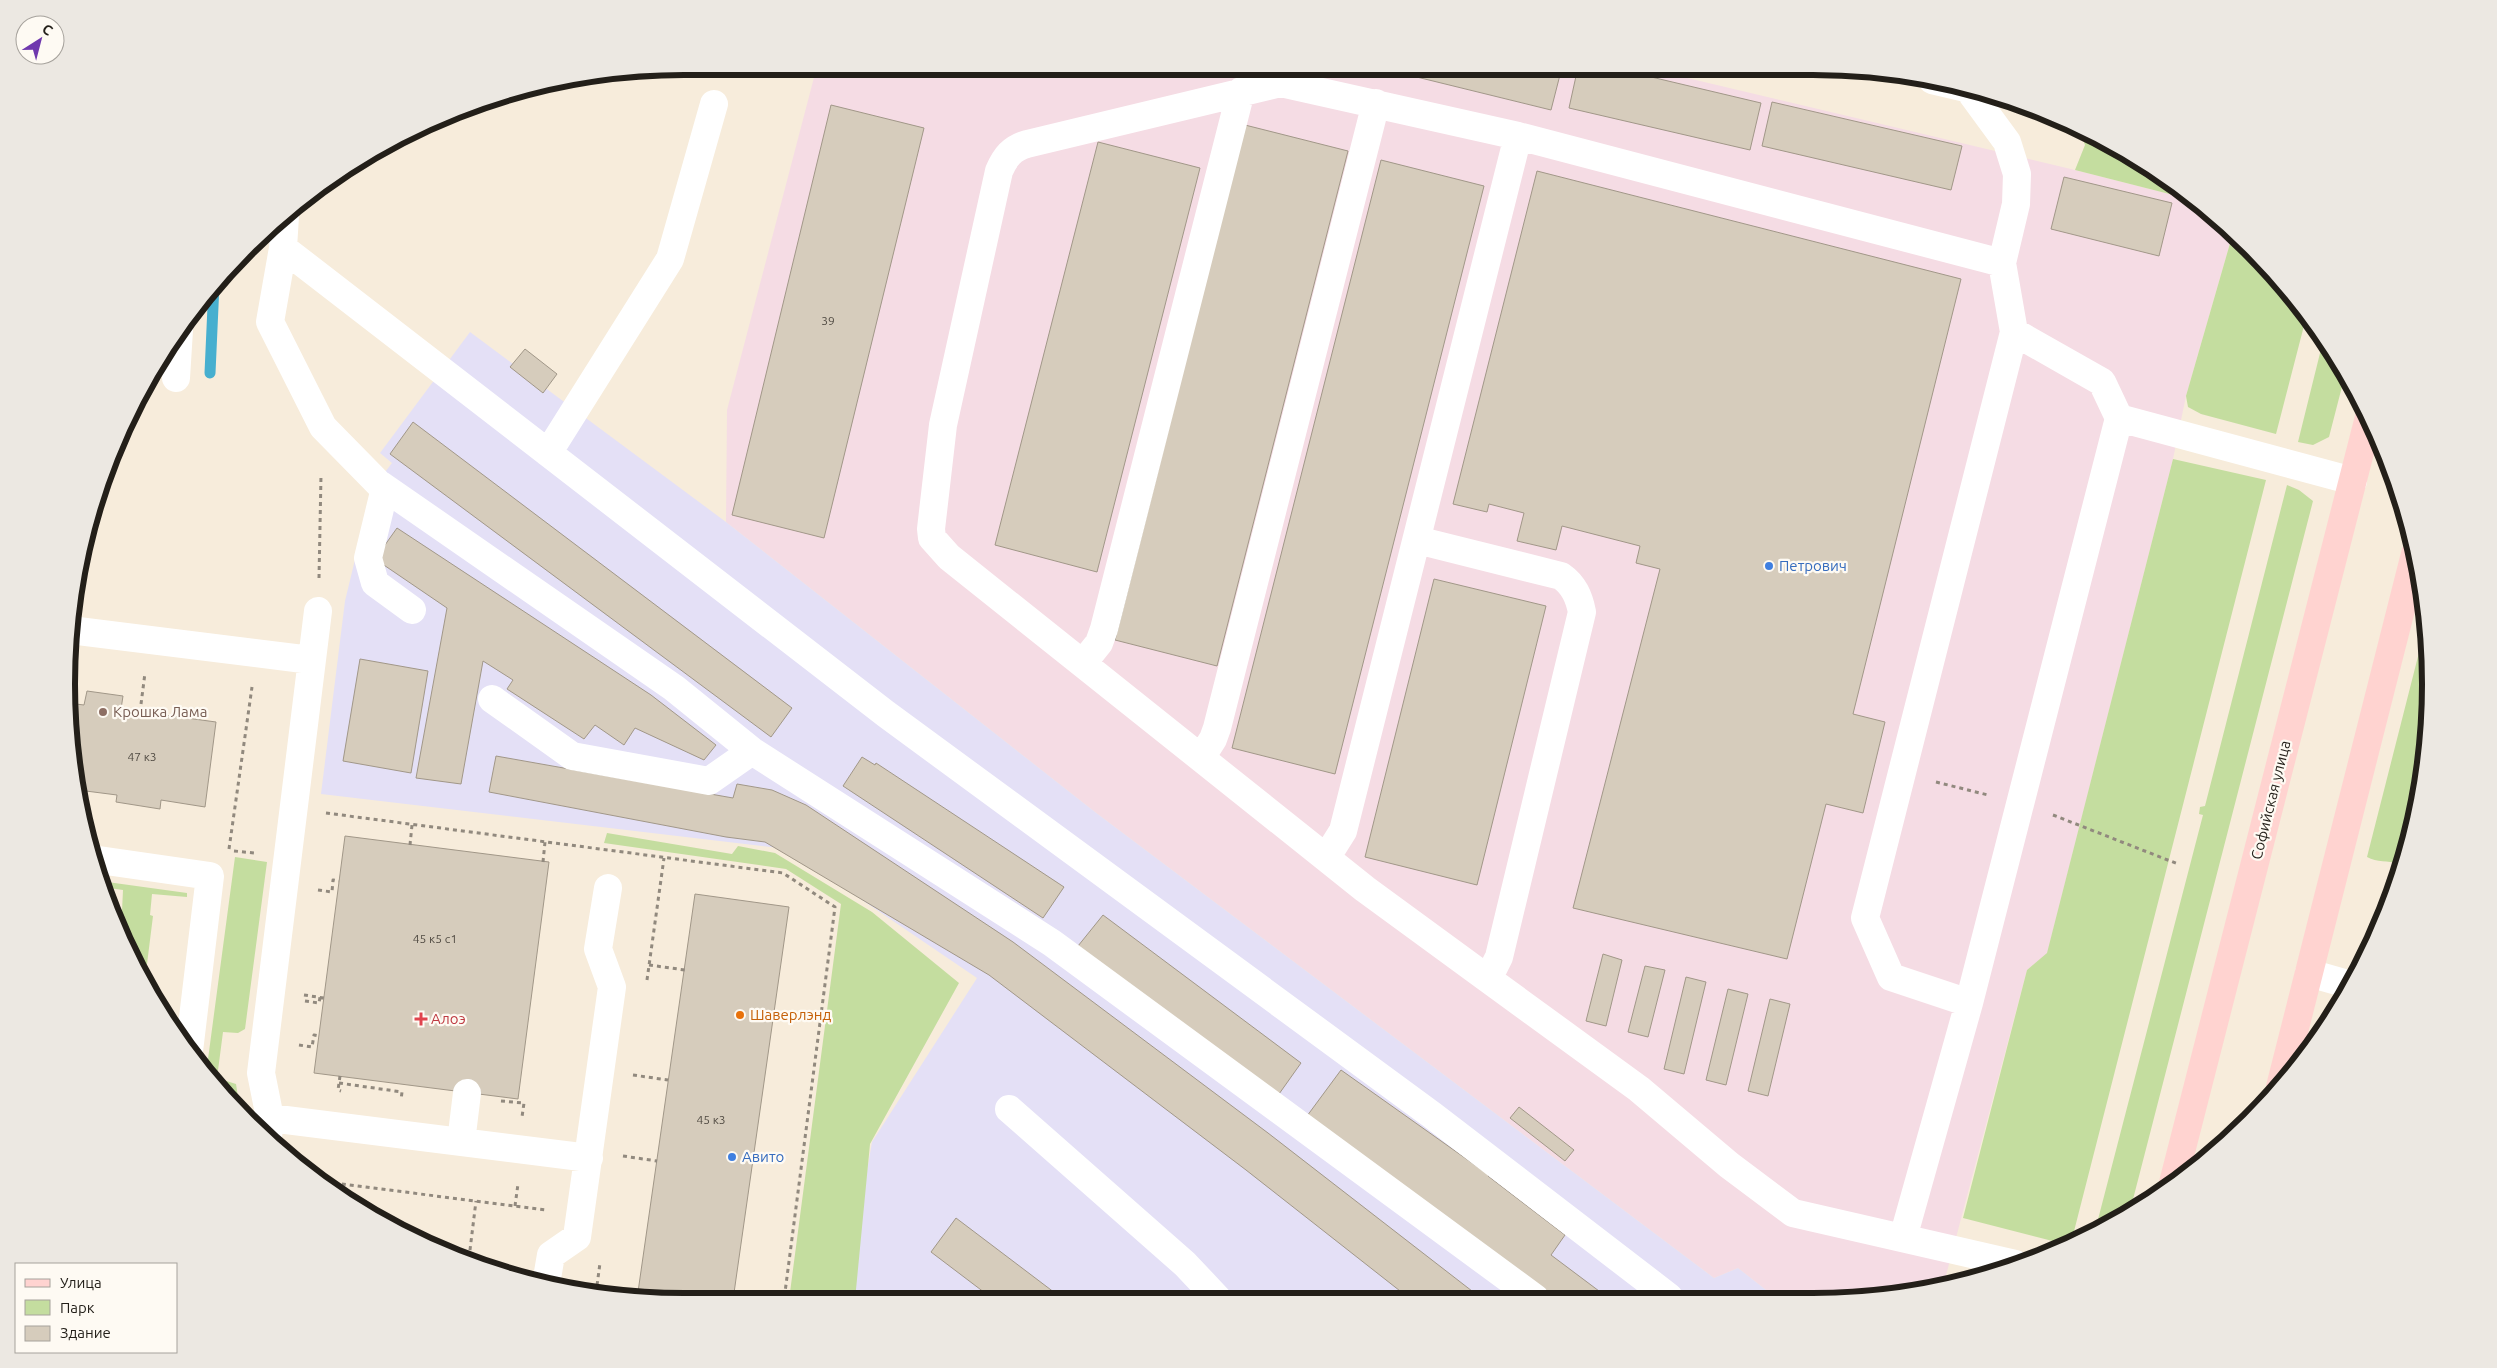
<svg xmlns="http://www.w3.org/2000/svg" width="2497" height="1368" font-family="Ubuntu,sans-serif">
	<rect width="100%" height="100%" fill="#f7ecdb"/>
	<path fill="#f5dce4" d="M817,66L1641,67L2075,170L2193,200L2220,219L2233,233L2186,396L2173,459L2047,954L2027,970L1944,1283L1893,1296L1775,1297L1738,1268L1714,1278L1095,812L726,522L727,410Z"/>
	<path fill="#e4e0f6" d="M470,332L726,522L1095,812L1714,1278L1738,1268L1775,1297L845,1300L872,1142L977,978L787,849L321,794L345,601L372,489L392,463L380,453Z"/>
	<path fill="#c4dd9f" d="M2080,132L2122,149L2193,200L2075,170L2085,145Z
		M2233,233L2307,314L2276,434L2201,414L2188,407L2186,396Z
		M2323,341L2345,375L2329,437L2313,445L2298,442Z
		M2173,459L2266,480L2071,1243L2068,1245L1963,1218L2027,970L2047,953Z
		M2287,485L2299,490L2313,501L2130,1211L2095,1231L2203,815L2199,814L2200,807L2205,806Z
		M2426,625L2429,643L2426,759L2398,864C2388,860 2377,863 2367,857Z
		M607,833L732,854L738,846L775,853L872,912L959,983L870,1144L855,1300H789L841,904L786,869L604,843Z
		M235,857L267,862L245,1029L238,1033L223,1032L217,1078L236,1084L240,1110L220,1092L206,1074Z
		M100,881L187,893V897L152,894L150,915L153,916L145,980L116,925L117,911H122L123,890L102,887Z"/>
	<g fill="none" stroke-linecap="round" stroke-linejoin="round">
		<path stroke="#47afcf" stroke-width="11" d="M210,373L214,284"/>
	</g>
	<path fill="#d6ccbc" stroke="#a19788" d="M1376,67H1562L1551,110Z
		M1578,67H1609L1761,103L1750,150L1569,108Z
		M1772,102L1962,146L1951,190L1762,146Z
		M831,105L924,128L824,538L732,515Z
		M1245,125L1348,151L1217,666L1115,640Z
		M1098,142L1200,168L1097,572L995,545Z
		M1381,160L1484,186L1335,774L1232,748Z
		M1537,171L1961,279L1853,714L1885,722L1863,813L1826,804L1787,959L1573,908L1660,569L1636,563L1640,546L1562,526L1556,550L1517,541L1524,513L1489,504L1487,512L1453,504Z
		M2064,177L2172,203L2159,256L2051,229Z
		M525,349L557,374L543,393L510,367Z
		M413,422L792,708L771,737L390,454Z
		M397,528L651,695L716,745L704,760L635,728L624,745L595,725L584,739L507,689L513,680L483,661L461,784L416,778L447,608L375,559Z
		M1434,579L1546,606L1477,885L1365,857Z
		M360,659L428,671L411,773L343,761Z
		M87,691L123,696L121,709L216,722L205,807L161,800L160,809L116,802L117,795L78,790L68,725V703L84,705Z
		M496,756L733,798L737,784L772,790L806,805L1013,942L1268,1133L1481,1298H1409L1246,1170L989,975L765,842L726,837L489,792Z
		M862,757L875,765L876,763L1064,887L1043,918L843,786Z
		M345,836L549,862L518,1099L314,1073Z
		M695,894L789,907L733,1300H644L637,1299Z
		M1103,915L1301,1063L1279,1094L1078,946Z
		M1603,954L1622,960L1606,1026L1586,1021Z
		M1645,966L1665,970L1648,1037L1628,1032Z
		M1686,977L1706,982L1684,1074L1664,1069Z
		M1728,989L1748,994L1726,1085L1706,1080Z
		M1770,999L1790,1004L1768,1096L1748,1091Z
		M1341,1070L1489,1175L1488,1176L1565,1235L1551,1255L1607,1297L1545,1298L1307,1116Z
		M1519,1107L1574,1150L1565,1161L1510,1118Z
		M956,1218L1063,1299H993L931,1252Z"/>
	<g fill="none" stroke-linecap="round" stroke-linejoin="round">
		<path stroke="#91897e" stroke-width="3" stroke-dasharray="4 4" stroke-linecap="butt" d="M319,578L321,475
			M140,712L145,673
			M1936,782L1988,795
			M326,813L783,873L835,907L784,1300
			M2053,815L2178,864
			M410,845L412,825
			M229,849L252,687
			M234,851L255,853
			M543,862L545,842
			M318,890L332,892L333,880L339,881
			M649,965L685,970
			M647,980L664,858
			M304,995L324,998
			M305,1001L319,1003L320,997
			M299,1045L312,1047L314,1035L319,1036
			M633,1075L668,1080
			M340,1076L338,1090L341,1091
			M339,1083L402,1092L401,1100
			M501,1101L524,1103L522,1117
			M623,1156L657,1161
			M318,1181L546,1210
			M515,1206L518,1184
			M469,1258L476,1201
			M596,1293L600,1263"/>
		<path stroke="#fff" stroke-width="28" d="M1932,80L1966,88
			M1966,86L2007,142L2017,174L2016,204L2002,263L2014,332L1865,918L1891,977L1969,1003L2119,418
			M285,216L283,248L270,322L323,427L378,483L674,688L752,751L1052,943L1535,1298
			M283,248L886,714L1432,1115L1669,1297
			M2014,332L2102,382L2119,418L2353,481
			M176,378L179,330
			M548,453L670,259L714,104
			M385,488L368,558L375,583L412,610
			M1417,540L1561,576C1574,585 1579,597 1582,612L1499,957L1488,979L1639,1089L1729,1165L1793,1213L2015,1264
			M70,630L311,660
			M1083,663L1099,643L1104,629L1241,91
			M492,699L572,756L709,781L752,751
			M1201,758L1213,739L1217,728L1376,103
			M1326,858L1343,831L1518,136
			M92,859L210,876L189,1051
			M2309,973L2351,985
			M1488,979L1365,889L949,557L932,538L931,529L943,425L999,171C1005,157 1012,148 1027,144L1281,83L1518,136L2002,263
			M1009,1109L1185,1264L1218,1299
			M270,1118L589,1158
			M268,1137L270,1118L261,1073L318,611
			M461,1142L467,1093
			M1903,1238L1969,1003
			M546,1284L551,1255L577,1237L612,987L598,949L608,888"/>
		<path stroke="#ffd3d0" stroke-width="28" d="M2280,1087L2415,554
			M2173,1183L2369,417"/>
	</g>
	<g fill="#3f7fe0" stroke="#fefaf3" stroke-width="2">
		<circle cx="1769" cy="566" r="5"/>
		<circle cx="732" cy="1157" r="5"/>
	</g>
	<circle fill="#8d6e63" stroke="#fefaf3" stroke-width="2" cx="103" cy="712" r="5"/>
	<circle fill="#e8710a" stroke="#fefaf3" stroke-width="2" cx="740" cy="1015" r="5"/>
	<path fill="#e0444e" stroke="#fefaf3" stroke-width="2" d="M418.5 1011.5h5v5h5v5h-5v5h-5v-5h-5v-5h5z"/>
	<g text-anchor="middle" stroke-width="4.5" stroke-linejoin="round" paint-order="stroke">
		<g font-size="12" fill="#504a42">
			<text x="828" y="325">39</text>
			<text x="142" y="761">47 к3</text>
			<text x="435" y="943">45 к5 с1</text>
			<text x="711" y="1124">45 к3</text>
		</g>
		<g font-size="15" fill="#366cbe" stroke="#fefaf3" text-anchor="start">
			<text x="1779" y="571">Петрович</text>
			<text x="742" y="1162">Авито</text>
		</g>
		<g font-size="15" fill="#785e54" stroke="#fefaf3" text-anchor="start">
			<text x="113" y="717">Крошка Лама</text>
		</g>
		<g font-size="15" fill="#231f19" stroke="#fefaf3">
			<text transform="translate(2271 800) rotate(-76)" y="5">Софийская улица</text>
		</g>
		<g font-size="15" fill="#c56008" stroke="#fefaf3" text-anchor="start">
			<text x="750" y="1020">Шаверлэнд</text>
		</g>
		<g font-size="15" fill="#be3a42" stroke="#fefaf3" text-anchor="start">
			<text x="431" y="1024">Алоэ</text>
		</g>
	</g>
	<path d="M0 0H2497V1368H0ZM684 75H1813A609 609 0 0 1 2422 684V684A609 609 0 0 1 1813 1293H684A609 609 0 0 1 75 684V684A609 609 0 0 1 684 75Z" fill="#ece8e2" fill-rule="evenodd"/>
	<path fill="none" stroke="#231f19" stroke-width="6" d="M684 75H1813A609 609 0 0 1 2422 684V684A609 609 0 0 1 1813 1293H684A609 609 0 0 1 75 684V684A609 609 0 0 1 684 75Z"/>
	<rect x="15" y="1263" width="162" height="90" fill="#fefaf3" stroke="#a6a29c"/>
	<rect x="25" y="1279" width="25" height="8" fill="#ffd3d0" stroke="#a6a29c"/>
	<text x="60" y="1288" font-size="15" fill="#231f19">Улица</text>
	<rect x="25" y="1300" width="25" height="15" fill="#c4dd9f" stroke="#a6a29c"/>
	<text x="60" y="1313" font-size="15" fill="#231f19">Парк</text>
	<rect x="25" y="1326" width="25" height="15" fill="#d6ccbc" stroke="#a6a29c"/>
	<text x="60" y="1338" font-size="15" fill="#231f19">Здание</text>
	<g transform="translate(40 40) rotate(36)"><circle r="24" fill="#fefaf3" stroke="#a6a29c"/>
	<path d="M0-4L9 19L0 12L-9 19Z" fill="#6f38ae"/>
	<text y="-8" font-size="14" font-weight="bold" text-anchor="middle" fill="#231f19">С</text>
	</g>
</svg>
